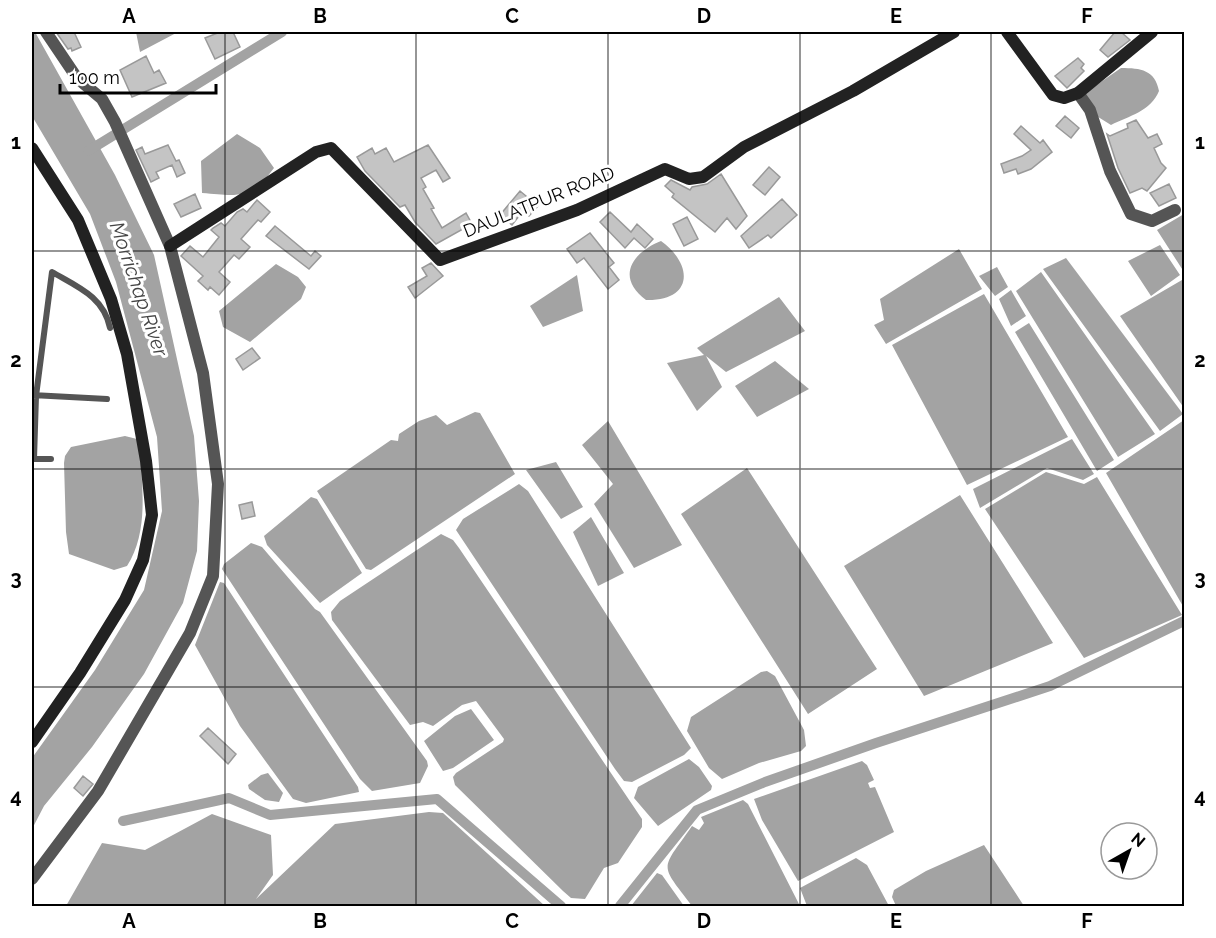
<svg xmlns="http://www.w3.org/2000/svg" width="1216" height="938" font-family="Raleway,sans-serif">
	<rect width="100%" height="100%" fill="#fff"/>
	<path fill="#a3a3a3" d="M32,32H35L115,175L154,255L194,436L199,501L197,551L183,603L144,674L92,747L44,806L32,829V758L95,670L144,590L162,511L157,437L116,282L90,214L32,116Z
		M136,32H178L140,52Z
		M1121,68C1141,68 1155,70 1159,91C1151,111 1129,116 1111,125L1095,115L1085,93Z
		M237,134L260,148L274,168C250,200 239,196 202,193L201,161Z
		M1184,214V272L1157,230Z
		M661,241C694,265 693,301 646,300C616,278 631,253 661,241Z
		M1160,245L1180,275L1151,296L1128,261Z
		M959,249L982,289L886,344L874,325L884,320L880,299Z
		M1066,258L1183,414L1160,431L1043,269Z
		M276,264L298,277L306,287L301,299L250,342L223,327L219,311Z
		M997,267L1008,287L995,296L979,276Z
		M1041,272L1155,434L1118,457L1016,291Z
		M577,275L583,311L543,327L530,306Z
		M1182,280L1184,284V408L1120,316Z
		M1011,290L1026,316L1011,326L999,299Z
		M984,294L1068,437L967,485L892,345Z
		M779,297L805,331L726,372L706,356L722,387L697,411L667,363L704,355L697,348Z
		M1029,323L1114,460L1097,471L1015,332Z
		M775,361L809,389L757,417L735,386Z
		M475,412L480,413L515,474L371,570L366,569L317,491L391,440L398,441L399,434L419,421L436,415L447,425Z
		M1184,420V608L1106,473Z
		M608,421L682,545L634,568L594,504L613,484L582,445Z
		M125,436L137,439L140,449C142,487 149,532 127,566L114,570L69,554L66,532L64,463L65,456L71,447Z
		M1072,439L1094,474L1083,480L1047,468L980,508L973,489Z
		M556,462L583,507L561,519L526,470Z
		M747,468L877,669L808,714L681,514Z
		M1046,472L1084,484L1097,477L1182,615L1084,658L985,509Z
		M519,484L528,491L691,748L684,755L632,782L624,781L615,769L456,530L463,519Z
		M960,495L1053,643L924,696L844,566Z
		M311,497L317,499L362,573L320,603L267,545L264,536Z
		M591,517L624,573L598,586L573,532Z
		M441,534L453,540L459,548L642,819V827L618,863L604,868L585,899L571,898L563,891L455,785L453,777L456,773L503,742L504,739L476,701L462,705L433,726L423,722L410,725L332,620L331,612L340,601Z
		M251,543L262,547L315,609L320,612L427,761L428,766L420,783L372,791L360,779L222,569L224,564Z
		M220,582L224,583L358,787L359,792L306,803L293,799L240,726L195,645Z
		M767,671L775,676L804,730L806,746L801,751L759,763L722,779L709,768L687,731L691,717L761,672Z
		M471,709L494,740L453,768L443,771L424,741L455,716Z
		M689,759L699,767L712,786L711,790L658,826L634,798L638,787Z
		M862,761L867,765L874,780L868,783L870,788L875,787L894,832L798,881L762,820L754,799Z
		M268,773L283,793L279,802L265,800L249,789L248,785L261,775Z
		M743,800L748,804L800,906H692C659,862 660,872 692,826L699,830L704,823L701,817Z
		M429,812L443,813L545,906H66L102,843L145,850L212,814L271,835L273,875L256,899L335,824Z
		M984,845L1024,906H896L892,897L894,890L926,871Z
		M856,858L867,865L889,906H807L800,888Z
		M657,873L662,875L684,906H631Z"/>
	<g fill="none" stroke-linecap="round" stroke-linejoin="round">
		<path stroke="#a3a3a3" stroke-width="10" d="M88,151L282,32
			M123,821L229,798L270,815L437,799L561,906
			M620,906L697,810L765,782L876,743L1050,686L1184,621"/>
	</g>
	<path fill="#c4c4c4" stroke="#999" stroke-width="1.5" d="M56,32H74L81,47L72,51L71,48L68,49Z
		M220,32H233L240,47L215,59L205,38Z
		M1115,32H1121L1130,40L1108,57L1100,50Z
		M146,56L154,73L159,70L166,83L132,97L120,70Z
		M1078,58L1084,64L1081,68L1084,71L1067,88L1055,76Z
		M1065,116L1079,128L1071,138L1056,126Z
		M1136,120L1148,138L1157,134L1162,144L1154,148L1161,163L1166,168L1147,191L1142,188L1130,193L1118,168L1107,134L1110,136L1128,128L1127,124Z
		M1021,126L1040,143L1043,140L1052,152L1031,169L1018,174L1016,169L1004,173L1001,164L1022,156L1031,150L1014,134Z
		M168,145L176,161L179,160L185,173L177,177L172,165L156,172L159,178L151,182L136,150L142,147L145,154Z
		M428,145L450,178L443,182L436,170L421,178L426,187L423,189L434,208L431,209L442,228L466,213L472,224L436,244L415,222L405,205L400,207L365,171L357,157L372,148L375,154L386,148L394,162Z
		M769,167L780,177L765,195L753,185Z
		M721,174L747,216L736,229L727,218L715,232L672,197L674,194L665,186L671,180L690,190L692,187L707,184Z
		M1169,184L1176,198L1159,206L1150,193Z
		M520,191L538,206L529,216L523,211L512,225L500,215Z
		M195,194L201,208L181,217L174,204Z
		M782,199L797,215L771,238L768,235L749,248L741,236Z
		M257,200L270,212L261,222L258,220L241,239L250,247L239,259L234,255L219,272L230,282L219,295L210,287L208,290L198,281L203,276L181,256L190,246L203,257L219,237L211,230L213,228L221,223L225,226L237,212L243,209L247,212Z
		M610,212L631,232L637,224L653,239L645,248L634,238L625,248L600,222Z
		M687,217L698,239L684,246L673,224Z
		M275,226L311,256L315,251L321,256L309,269L266,236Z
		M590,233L614,263L609,267L619,280L608,289L584,258L577,263L567,249Z
		M431,263L443,276L415,298L408,287L427,276L422,268Z
		M252,348L260,358L243,370L236,359Z
		M252,502L255,516L242,519L239,505Z
		M208,728L236,754L228,764L200,736Z
		M83,776L93,784L83,796L74,788Z"/>
	<g fill="none" stroke-linecap="round" stroke-linejoin="round">
		<path stroke="#555" stroke-width="6" d="M32,395L107,399
			M32,459H51
			M34,459L36,396L52,272C78,287 104,297 110,328"/>
		<path stroke="#555" stroke-width="12" d="M1078,93L1090,110L1110,171L1131,214L1152,221L1175,210
			M32,879L98,791L190,633L213,576L218,484L203,373L170,246L115,122L102,99L77,78L46,32"/>
		<path stroke="#222" stroke-width="12" d="M1007,32L1053,95L1064,98L1078,93L1152,32
			M32,148L78,220L111,299L127,354L146,461L152,515L143,560L125,600L80,673L32,742
			M170,246L316,152L331,148L440,260L577,210L665,169L689,179L703,177L744,147L853,91L954,32"/>
	</g>
	<path fill="none" stroke="#000" stroke-width="1.5" stroke-opacity="0.55" d="M225,32V906M416,32V906M608,32V906M800,32V906M991,32V906M32,251H1184M32,469H1184M32,687H1184"/>
	<g text-anchor="middle" stroke-width="6" stroke-linejoin="round" paint-order="stroke">
		<g font-size="18" fill="#000" stroke="#fff">
			<text transform="translate(539 202) rotate(-22)" y="6">DAULATPUR ROAD</text>
		</g>
		<g font-size="20" font-style="italic" fill="#444" stroke="#fff">
			<text transform="translate(139 289) rotate(71)" y="7">Morrichap River</text>
		</g>
	</g>
	<rect width="1216" height="938" fill="none" stroke="#ffffff" stroke-width="66"/>
	<g transform="translate(1129 851) rotate(40)"><circle r="28" fill="#ffffff" stroke="#999999" stroke-width="1.5"/>
	<path d="M0-4.5L10 22L0 15L-10 22Z" fill="#000000"/>
	<text y="-9" font-size="16" font-weight="bold" text-anchor="middle" fill="#000000">N</text>
	</g>
	<path d="M60 84v9h156v-9" fill="none" stroke="#000000" stroke-width="3"/>
	<text x="69" y="84" font-size="18" fill="#000000" stroke="#ffffff" stroke-width="4.5" paint-order="stroke">100 m</text>
	<rect x="33" y="33" width="1150" height="872" fill="none" stroke="#000" stroke-width="2"/>
	<g font-size="20" text-anchor="middle" font-weight="bold" fill="#000">
		<text x="129" y="23">A</text>
		<text x="320" y="23">B</text>
		<text x="512" y="23">C</text>
		<text x="704" y="23">D</text>
		<text x="896" y="23">E</text>
		<text x="1087" y="23">F</text>
		<text x="16" y="149">1</text>
		<text x="1200" y="149">1</text>
		<text x="16" y="367">2</text>
		<text x="1200" y="367">2</text>
		<text x="16" y="585">3</text>
		<text x="1200" y="585">3</text>
		<text x="16" y="803">4</text>
		<text x="1200" y="803">4</text>
		<text x="129" y="928">A</text>
		<text x="320" y="928">B</text>
		<text x="512" y="928">C</text>
		<text x="704" y="928">D</text>
		<text x="896" y="928">E</text>
		<text x="1087" y="928">F</text>
	</g>
</svg>
